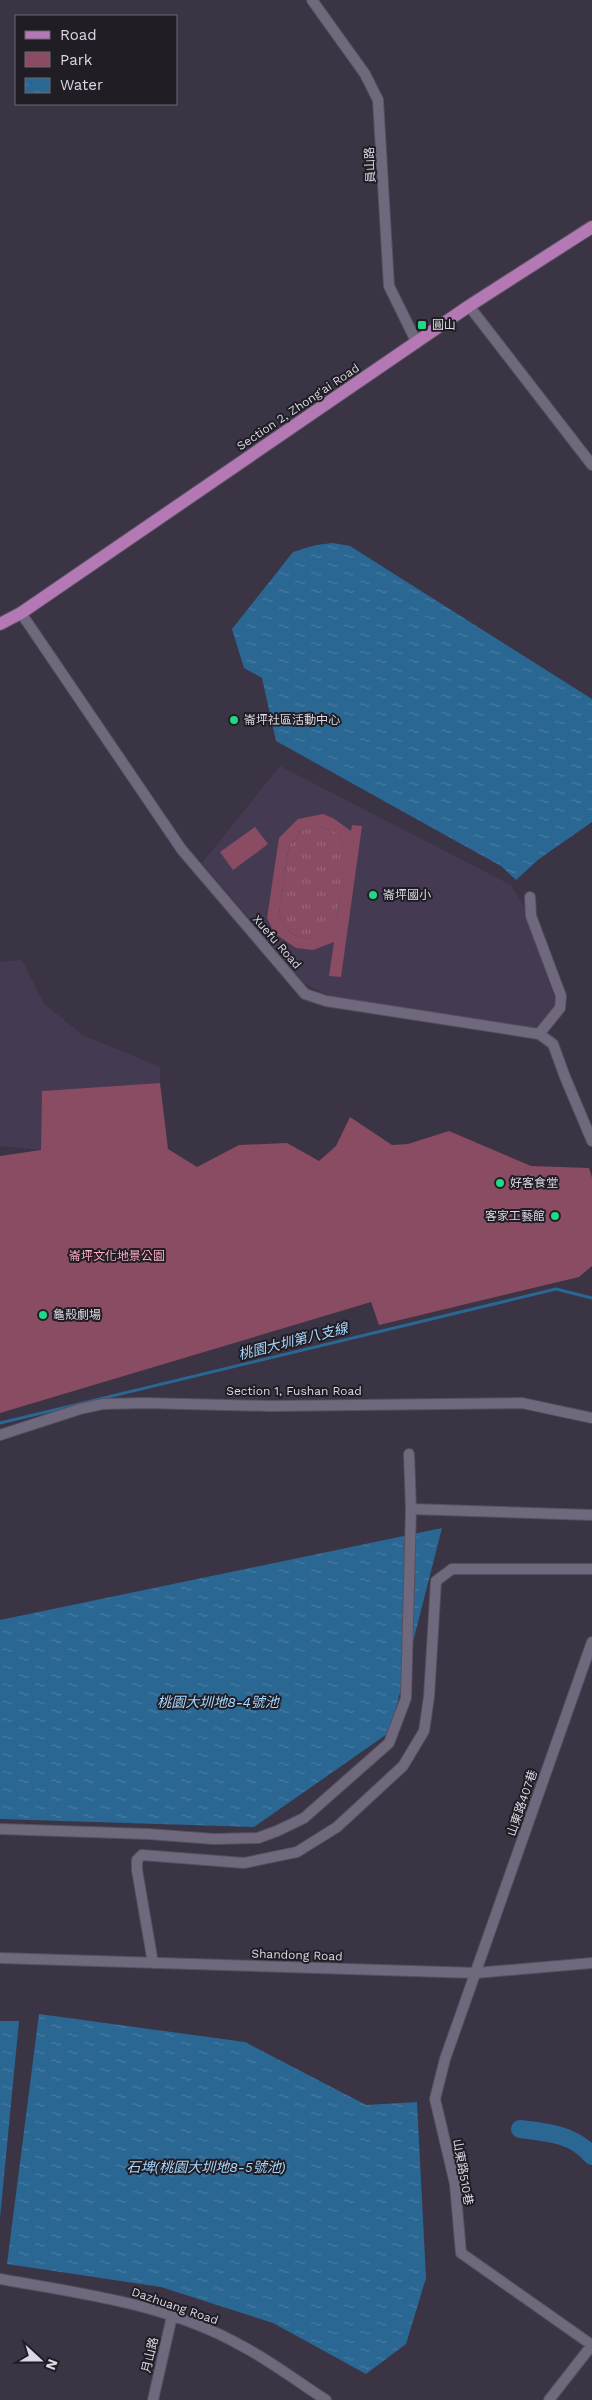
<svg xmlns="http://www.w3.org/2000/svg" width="592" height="2400" font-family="'Work Sans','Noto Sans TC',sans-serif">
	<defs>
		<pattern id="grass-tufts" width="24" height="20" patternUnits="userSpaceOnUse" patternTransform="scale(1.25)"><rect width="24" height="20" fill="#8a4c62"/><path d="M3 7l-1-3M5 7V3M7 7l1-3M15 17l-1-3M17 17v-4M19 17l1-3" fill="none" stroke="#9a6578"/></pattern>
		<pattern id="water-ripples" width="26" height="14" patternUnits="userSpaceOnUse" patternTransform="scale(1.25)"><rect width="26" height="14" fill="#2a6793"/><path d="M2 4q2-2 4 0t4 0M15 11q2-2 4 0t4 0" fill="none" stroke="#487ca2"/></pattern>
	</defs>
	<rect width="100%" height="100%" fill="#3a3445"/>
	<path fill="#443b53" d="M280,766L511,885L523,904L555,1000L550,1017L532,1029L330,996L304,983L202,863Z
		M22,960L44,1004L83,1035L160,1067V1083L43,1091L41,1150L0,1146V962Z"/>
	<path fill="url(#grass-tufts)" d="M310,826H320L336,832L342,840L348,854L337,918L323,935L309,939L294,935L287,929L279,914L289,845L303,830Z"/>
	<path fill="#8a4c62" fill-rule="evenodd" d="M323,814L333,818L351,831L352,825L362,826L341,977L329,976L334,942L313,950L296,948L274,933L267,918L279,838L298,819ZM310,826H320L336,832L342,840L347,854L337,918L323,934L309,939L294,935L287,929L279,914L289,845L303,830Z
		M255,827L268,844L233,870L220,852Z
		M160,1083L168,1149L197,1167L239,1145L287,1143L319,1161L336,1146L350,1117L392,1145L408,1144L449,1131L531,1166L589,1168L592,1178V1266L579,1277L379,1325L371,1302L0,1413V1156L41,1150L42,1091Z"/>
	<path fill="url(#water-ripples)" d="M333,543L350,546L592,699V822L539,859L516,880L501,866L276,741L262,678L244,668L232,629L293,552L316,545Z
		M442,1528L390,1732L254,1827L0,1819V1620Z
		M39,2014L245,2042L366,2105L417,2102L426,2278L406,2344L366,2374L273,2323L161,2287L7,2264Z
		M0,2021H19L0,2218Z"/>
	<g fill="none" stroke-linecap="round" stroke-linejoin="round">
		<path stroke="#2a6793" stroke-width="3" d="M0,1423L556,1289L592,1298"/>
		<path stroke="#2a6793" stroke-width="18" d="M520,2129C546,2132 574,2134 592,2156"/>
		<defs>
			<path id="minor" d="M312,0L365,74L378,100L389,286L417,343
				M469,306L592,465
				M21,613L182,850L305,994L326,1001L539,1034L553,1044L565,1077L592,1141
				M530,897L531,916L561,996L560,1008L539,1034
				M0,1435L80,1409L103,1404L145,1403L270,1406L522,1403L592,1418
				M411,1509L592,1515
				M592,1642L445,2059L435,2099L455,2184L461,2253L592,2345
				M0,1829L148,1834L214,1839L258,1838L277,1831L304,1818L389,1743L406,1698L411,1509L409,1454
				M0,1958L476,1973L592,1963
				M153,1963L137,1870V1860L142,1855L244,1863L297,1852L337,1827L403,1766L424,1731L429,1697L436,1581L452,1569H592
				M0,2279C83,2294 168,2304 242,2346C271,2361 298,2382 326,2400
				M153,2400L172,2316
				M549,2400L592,2345"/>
			<path id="major" d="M0,624L21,613L469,306L592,227"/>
		</defs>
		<use href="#minor" stroke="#55505f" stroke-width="12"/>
		<use href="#major" stroke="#55505f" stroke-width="14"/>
		<use href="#minor" stroke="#70697d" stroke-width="10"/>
		<use href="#major" stroke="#b478b5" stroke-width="12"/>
	</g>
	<g fill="#20d887" stroke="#201d25" stroke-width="2">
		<rect x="417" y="320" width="10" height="10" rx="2.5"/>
		<circle cx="234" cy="720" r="5"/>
		<circle cx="373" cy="895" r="5"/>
		<circle cx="500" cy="1183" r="5"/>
		<circle cx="555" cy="1216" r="5"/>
		<circle cx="43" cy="1315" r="5"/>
	</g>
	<g text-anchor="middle" stroke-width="4" stroke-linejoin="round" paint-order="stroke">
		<g font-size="12" fill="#dcd8e4" stroke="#201d25">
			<text transform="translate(370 165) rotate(-93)" y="4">員山路</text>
			<text transform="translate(298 407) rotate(-34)" y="4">Section 2, Zhong'ai Road</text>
			<text transform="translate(277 942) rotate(49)" y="4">Xuefu Road</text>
			<text x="294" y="1395">Section 1, Fushan Road</text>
			<text transform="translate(522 1803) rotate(-71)" y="4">山東路407巷</text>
			<text transform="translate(297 1955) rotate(2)" y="4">Shandong Road</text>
			<text transform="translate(463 2172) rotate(80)" y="4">山東路510巷</text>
			<text transform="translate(175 2306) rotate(19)" y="4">Dazhuang Road</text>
			<text transform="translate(150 2355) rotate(-77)" y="4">月山路</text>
		</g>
		<g font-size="12" fill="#dcd8e4" stroke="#201d25" text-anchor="start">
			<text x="432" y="329">圓山</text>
			<text x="244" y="724">崙坪社區活動中心</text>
			<text x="383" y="899">崙坪國小</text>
			<text x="510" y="1187">好客食堂</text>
			<text x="545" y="1220" text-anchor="end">客家工藝館</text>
			<text x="53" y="1319">龜殼劇場</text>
		</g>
		<g font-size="12" fill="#fbabc5" stroke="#201d25">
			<text x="117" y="1260">崙坪文化地景公園</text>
		</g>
		<g font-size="14" font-style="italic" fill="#a6d7fe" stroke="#201d25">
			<text transform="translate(293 1341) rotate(-14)" y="5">桃園大圳第八支線</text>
			<text x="218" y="1707">桃園大圳地8-4號池</text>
			<text x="206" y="2172">石埤(桃園大圳地8-5號池)</text>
		</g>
	</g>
	<rect x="15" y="15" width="162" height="90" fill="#201d25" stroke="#6b6871"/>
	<rect x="25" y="31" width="25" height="8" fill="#b478b5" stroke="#6b6871"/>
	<text x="60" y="40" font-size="15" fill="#dcd8e4">Road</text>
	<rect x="25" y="52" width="25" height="15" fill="#8a4c62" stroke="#6b6871"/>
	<text x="60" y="65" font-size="15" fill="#dcd8e4">Park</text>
	<rect x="25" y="78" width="25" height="15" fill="url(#water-ripples)" stroke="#6b6871"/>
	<text x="60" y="90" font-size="15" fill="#dcd8e4">Water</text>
	<g transform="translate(40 2360) rotate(111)" stroke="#201d25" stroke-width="4" paint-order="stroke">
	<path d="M0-4L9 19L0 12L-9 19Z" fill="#dcd8e4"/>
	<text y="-8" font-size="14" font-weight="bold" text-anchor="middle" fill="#dcd8e4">N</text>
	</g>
</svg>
